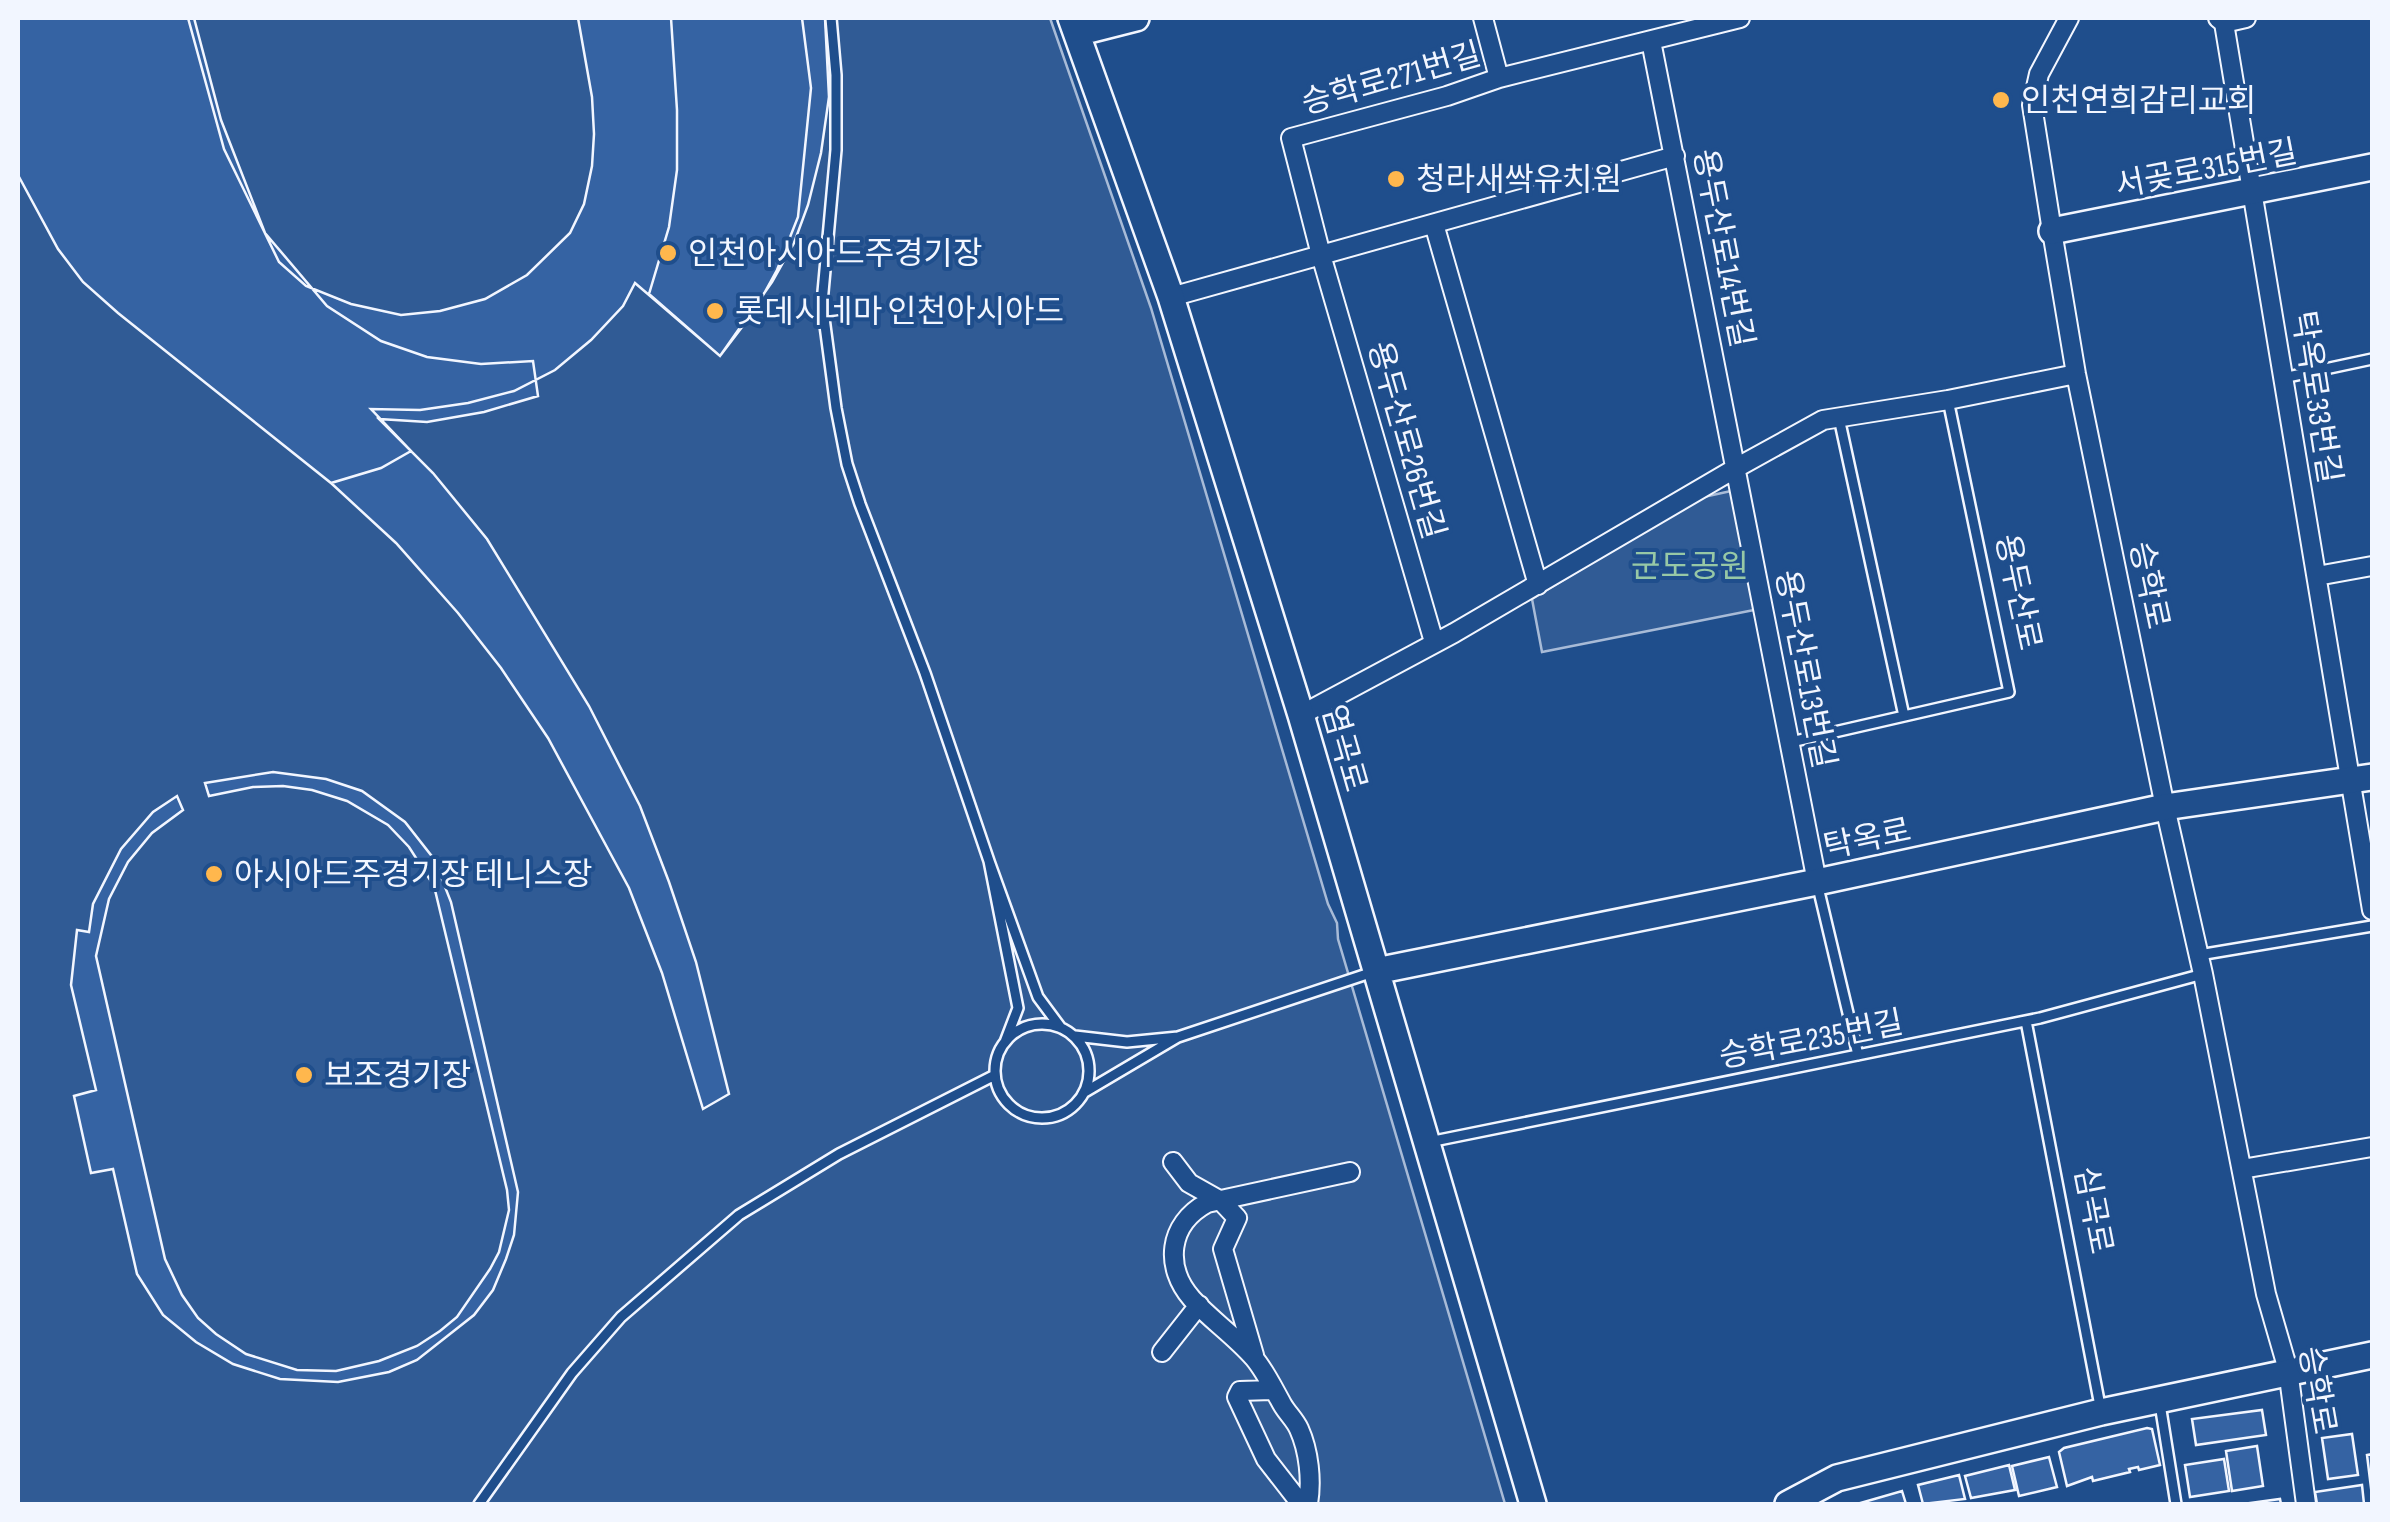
<svg xmlns="http://www.w3.org/2000/svg" width="2390" height="1522" font-family="'Sofia Sans Condensed','Noto Sans KR',sans-serif">
	<rect width="100%" height="100%" fill="#1f4e8c"/>
	<path fill="#305b95" stroke="#a8bbd7" stroke-width="2.5" d="M18,18H1050L1151,308L1328,904L1337,923L1338,939L1505,1504H18Z
		M1731,491L1754,610L1542,652L1532,599L1699,498Z"/>
	<path fill="#3563a3" stroke="#f2f6ff" stroke-width="2.5" d="M18,18H188L224,149L279,262L306,286L351,304L401,315L440,311L485,299L527,275L570,233L584,204L592,166L594,134L592,97L578,18H802L811,88L798,217L777,270L755,310L720,356L635,283L623,306L591,340L555,370L514,391L468,403L420,410L371,409L411,451L381,468L331,483L118,313L83,282L58,249L18,175Z
		M18,18H194L221,120L265,233L327,306L381,341L427,357L481,364L533,361L538,396L484,412L427,422L379,419L433,473L487,539L589,706L640,806L669,882L696,962L729,1094L703,1109L662,973L629,888L548,738L501,668L458,613L396,543L331,483L118,313L83,282L58,249L18,175Z
		M671,18H825L829,97L821,153L808,205L794,243L772,282L720,356L649,294L669,227L677,170V110Z
		M273,772L326,779L362,791L405,822L434,859L451,902L518,1192L514,1235L506,1259L493,1290L474,1315L417,1360L389,1372L338,1382L280,1379L233,1364L196,1342L163,1315L137,1274L113,1169L91,1173L74,1096L96,1090L71,985L77,930L89,932L93,904L121,849L153,812L177,796L183,810L152,833L128,862L109,899L96,956L165,1259L182,1295L198,1318L216,1334L246,1354L297,1370L336,1371L379,1361L417,1346L440,1331L457,1317L490,1269L499,1252L509,1210L507,1190L434,886L409,847L388,825L347,801L312,790L283,786L253,787L209,796L205,783Z
		M2262,1410L2266,1435L2196,1445L2192,1419Z
		M2147,1428L2152,1429L2160,1465L2139,1470L2138,1467L2129,1469L2130,1472L2093,1481L2092,1477L2067,1486L2059,1452L2064,1448Z
		M2352,1434L2358,1475L2328,1479L2322,1438Z
		M2257,1446L2263,1486L2232,1491L2226,1451Z
		M2372,1454V1496L2367,1455Z
		M2049,1457L2057,1487L2019,1496L2012,1466Z
		M2224,1459L2229,1491L2190,1497L2185,1465Z
		M2009,1465L2015,1490L1971,1498L1965,1476Z
		M1959,1475L1965,1499L1923,1504L1918,1485Z
		M2362,1485L2364,1504H2317L2315,1492Z
		M1902,1491L1906,1504H1857Z
		M2280,1499L2281,1504H2243Z"/>
	<g fill="none" stroke-linecap="round" stroke-linejoin="round">
		<defs>
			<path id="lane" d="M831,18L836,75V150L822,303L836,408L847,464L860,504L925,673L989,861
				M2283,378L2372,359
				M1839,418L1904,716
				M1791,742L2009,692L1948,400
				M1817,883L1858,1055
				M2199,955L2372,926
				M2026,1021L2101,1411
				M995 1071a47 47 0 1 1 94 0a47 47 0 1 1-94 0Z
				M1075,1036L1127,1042L1178,1037L1085,1092
				M1178,1037L1373,972
				M1005,1042L1018,1008L989,861L1038,997L1061,1028
				M1429,1142L2040,1018L2203,974
				M2160,1404L2176,1504
				M479,1504L572,1373L621,1317L739,1215L839,1154L995,1075"/>
			<path id="street" d="M1483,18L1499,78
				M2069,18L2039,74L2032,105L2052,231L2076,374L2165,807L2203,974L2266,1294L2288,1370L2306,1504
				M2218,18L2224,23L2246,18
				M2224,23L2372,910
				M1651,41L1817,882
				M1434,224L1538,585
				M1171,297L1675,156
				M2317,576L2372,566
				M1434,642L1321,255L1291,138L1447,96L1499,78L1740,18
				M1301,715L1454,633L1736,468L1823,420L1948,400L2076,374
				M1173,1162L1189,1183L1221,1201L1237,1218L1223,1249L1254,1355
				M2242,1169L2372,1147
				M1162,1352L1199,1305
				M1274,1390L1240,1391L1237,1397L1266,1459L1301,1504
				M1308,1504C1312,1481 1309,1451 1299,1429C1295,1420 1287,1413 1282,1404C1273,1388 1265,1371 1254,1358C1235,1336 1211,1320 1192,1299C1164,1267 1168,1224 1207,1203L1350,1172"/>
			<path id="secondary" d="M1071,18L1171,297L1301,715L1533,1504
				M1077,33L1136,18
				M2052,231L2372,167
				M1376,971L1817,882L2165,807L2372,777
				M1788,1504L1837,1478L2101,1412L2372,1355"/>
		</defs>
		<use href="#lane" stroke="#f2f6ff" stroke-width="14"/>
		<use href="#street" stroke="#f2f6ff" stroke-width="22"/>
		<use href="#secondary" stroke="#f2f6ff" stroke-width="30"/>
		<use href="#lane" stroke="#1f4e8c" stroke-width="9"/>
		<use href="#street" stroke="#1f4e8c" stroke-width="18"/>
		<use href="#secondary" stroke="#1f4e8c" stroke-width="25"/>
	</g>
	<g fill="#ffb74d" stroke="#1f4e8c" stroke-width="4">
		<circle cx="2001" cy="100" r="10"/>
		<circle cx="1396" cy="179" r="10"/>
		<circle cx="668" cy="253" r="10"/>
		<circle cx="715" cy="311" r="10"/>
		<circle cx="214" cy="874" r="10"/>
		<circle cx="304" cy="1075" r="10"/>
	</g>
	<g text-anchor="middle" stroke-width="8" stroke-linejoin="round" paint-order="stroke">
		<g font-size="32" fill="#f2f6ff" stroke="#1f4e8c">
			<text transform="translate(1391 78) rotate(-16)" y="11">승학로271번길</text>
			<text transform="translate(2206 168) rotate(-11)" y="11">서곶로315번길</text>
			<text transform="translate(1724 248) rotate(79)" y="11">용두산로14번길</text>
			<text transform="translate(2317 397) rotate(81)" y="11">탁옥로33번길</text>
			<text transform="translate(1407 440) rotate(74)" y="11">용두산로26번길</text>
			<text transform="translate(2150 585) rotate(78)" y="11">승학로</text>
			<text transform="translate(2019 592) rotate(78)" y="11">용두산로</text>
			<text transform="translate(1806 669) rotate(79)" y="11">용두산로13번길</text>
			<text transform="translate(1345 748) rotate(74)" y="11">염곡로</text>
			<text transform="translate(1867 838) rotate(-12)" y="11">탁옥로</text>
			<text transform="translate(1811 1039) rotate(-11)" y="11">승학로235번길</text>
			<text transform="translate(2094 1210) rotate(79)" y="11">심곡로</text>
			<text transform="translate(2318 1390) rotate(80)" y="11">승학로</text>
		</g>
		<g font-size="32" fill="#f2f6ff" stroke="#1f4e8c" text-anchor="start">
			<text x="2021" y="111">인천연희감리교회</text>
			<text x="1416" y="190">청라새싹유치원</text>
			<text x="688" y="264">인천아시아드주경기장</text>
			<text x="735" y="322">롯데시네마 인천아시아드</text>
			<text x="234" y="885">아시아드주경기장 테니스장</text>
			<text x="324" y="1086">보조경기장</text>
		</g>
		<g font-size="32" fill="#97c8a6" stroke="#1f4e8c">
			<text x="1690" y="577">군도공원</text>
		</g>
	</g>
	<rect width="2390" height="1522" fill="none" stroke="#f2f6ff" stroke-width="40"/>
</svg>
